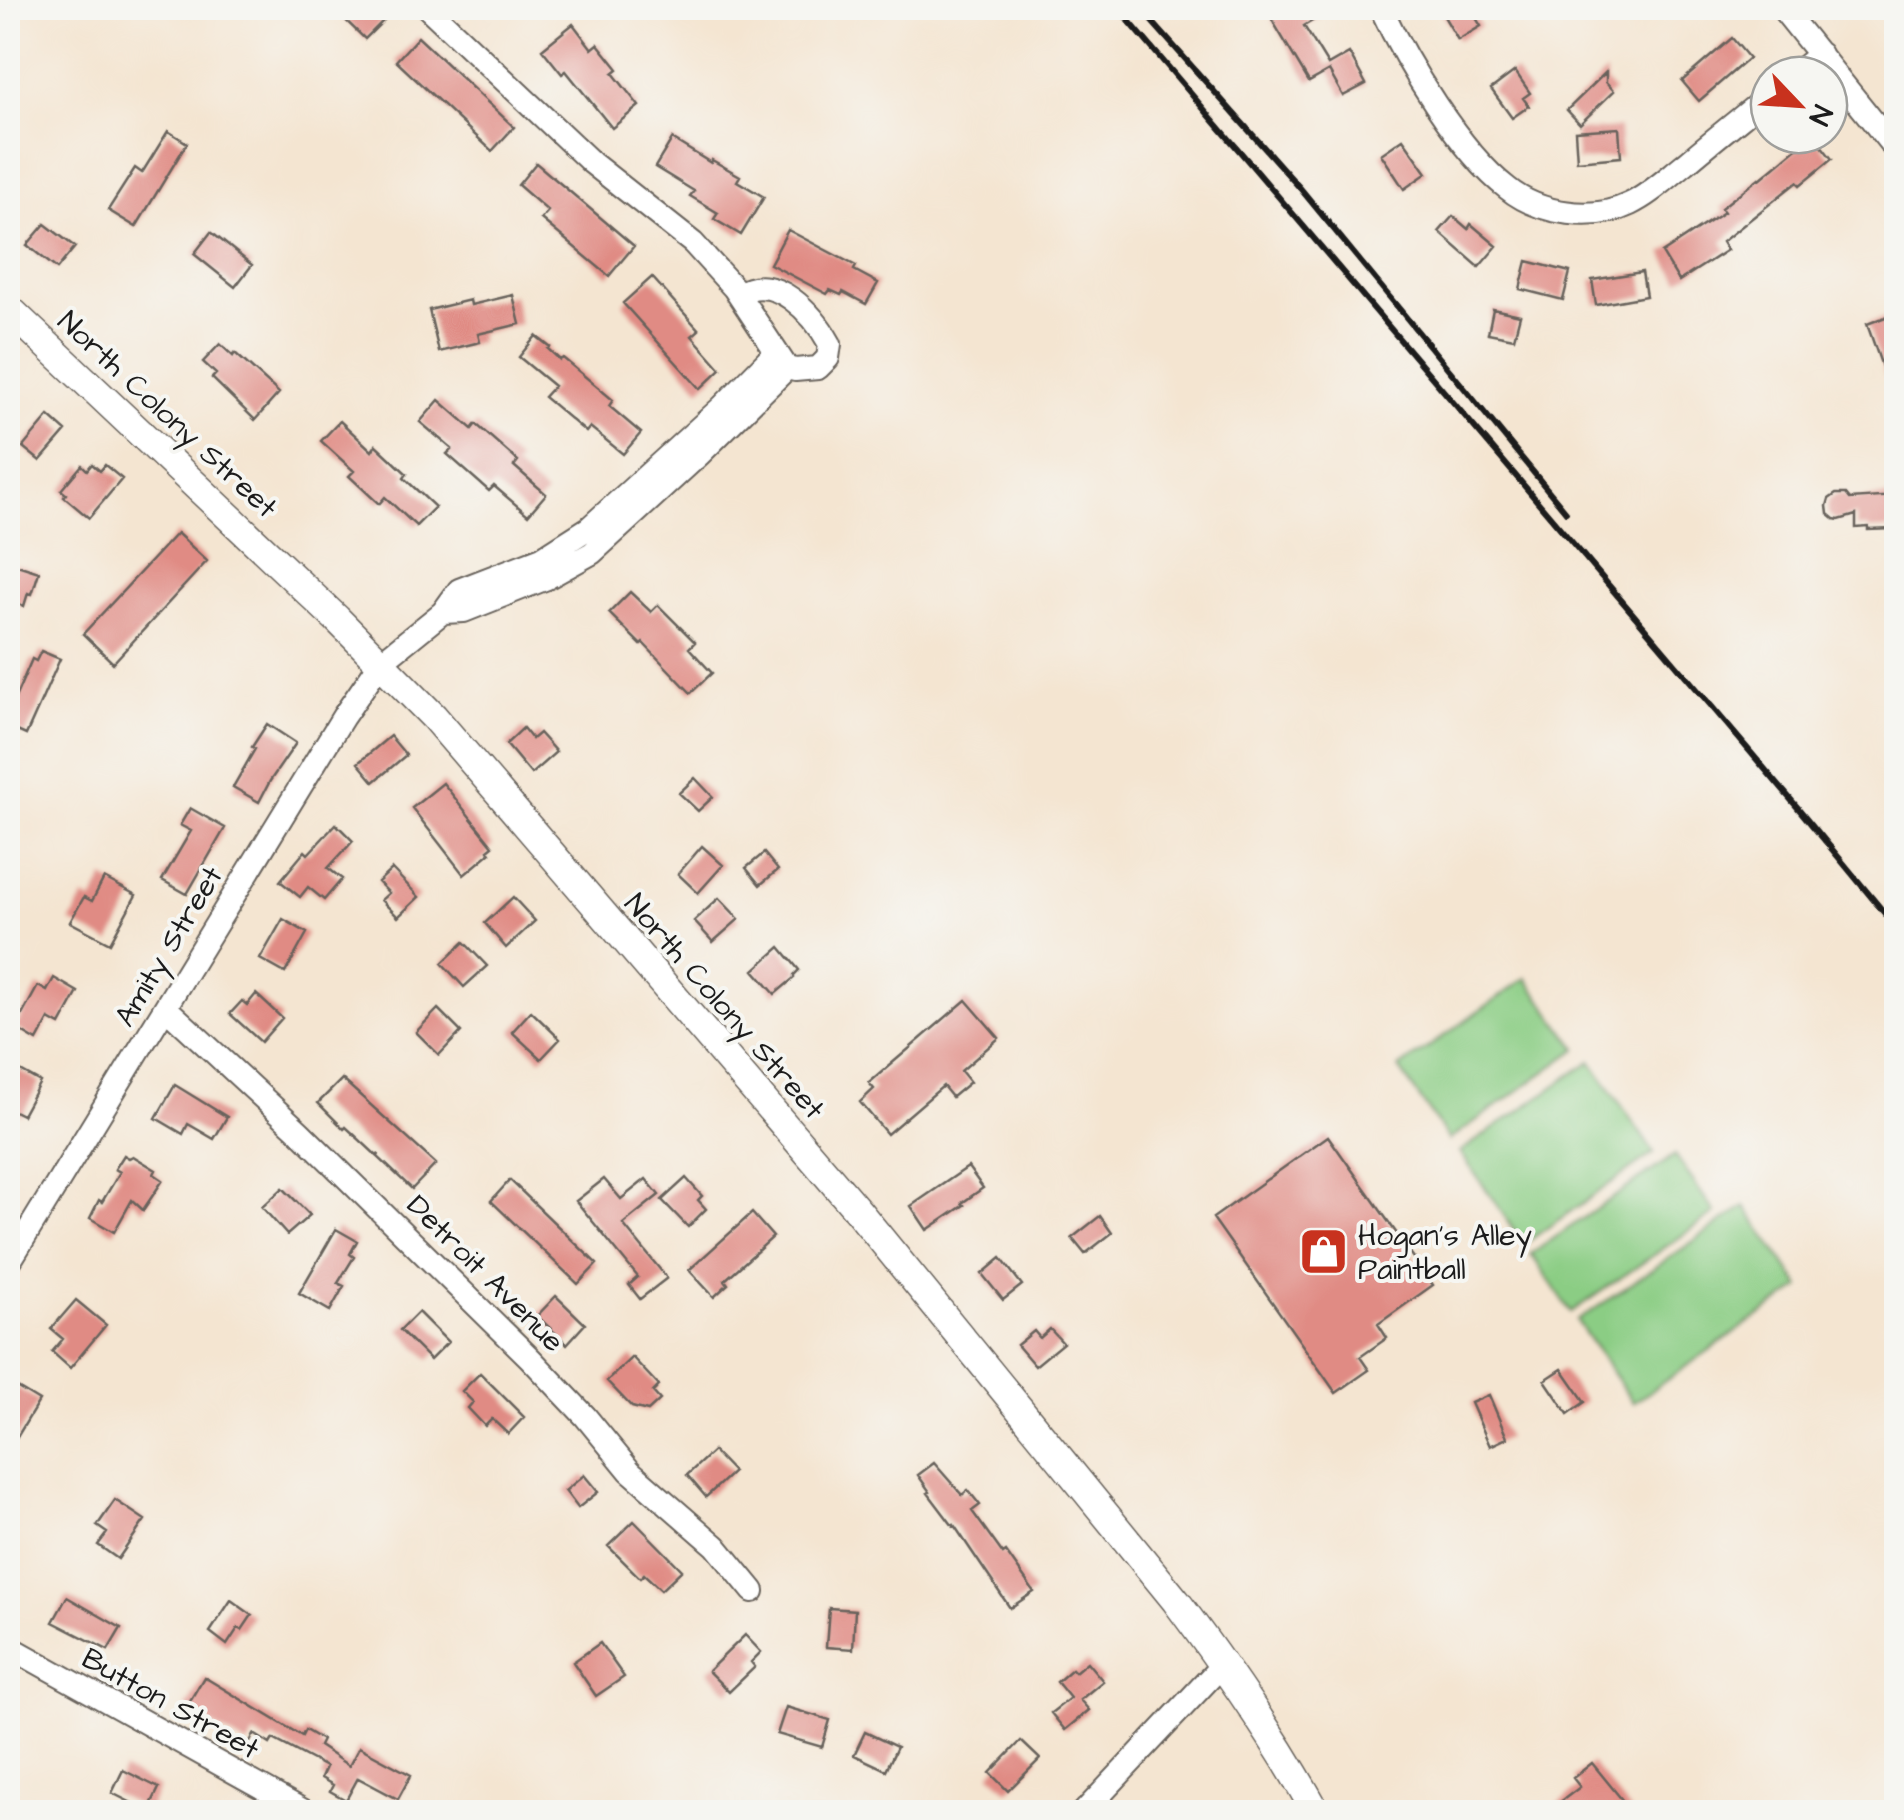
<svg xmlns="http://www.w3.org/2000/svg" width="1904" height="1820" font-family="'Architects Daughter',sans-serif">
	<rect width="100%" height="100%" fill="#f6f6f2"/>
	<filter id="ink" filterUnits="userSpaceOnUse"><feTurbulence type="fractalNoise" baseFrequency=".01" numOctaves="2"/><feDisplacementMap in="SourceGraphic" scale="20" xChannelSelector="R" yChannelSelector="G"/><feConvolveMatrix kernelMatrix="1 2 1 2 8 2 1 2 1" color-interpolation-filters="sRGB"/></filter>
	<filter id="wash" filterUnits="userSpaceOnUse"><feTurbulence type="fractalNoise" baseFrequency=".0048" numOctaves="4" result="noise"/><feDisplacementMap in="SourceGraphic" scale="40" xChannelSelector="R" yChannelSelector="G"/><feGaussianBlur stdDeviation="2.25" result="paint"/><feColorMatrix in="noise" values="0 0 0 0 0 0 0 0 0 0 0 0 0 0 0 0 0 1.4 0 .05"/><feComposite in="paint" operator="in"/></filter>
	<g filter="url(#wash)">
		<rect width="100%" height="100%" fill="#f4e5d1"/>
		<path fill="#8bcd84" stroke="#547450" stroke-width="2.5" d="M1526,978L1577,1049L1449,1140L1399,1068Z
			M1591,1061L1654,1153L1524,1244L1460,1152Z
			M1675,1155L1715,1213L1571,1312L1531,1254Z
			M1745,1206L1801,1287L1633,1403L1577,1321Z"/>
		<g id="blocks">
			<path fill="#e08b84" d="M333,8H396L365,39Z
				M1278,8H1334L1304,26L1328,65L1349,53L1366,84L1343,96L1329,71L1309,82L1272,20L1282,14Z
				M1439,8H1470L1481,26L1458,40Z
				M573,24L592,49L598,44L618,69L613,73L639,106L612,128L566,71L562,74L542,49Z
				M418,37L514,127L492,151L396,61Z
				M1732,38L1749,58L1699,101L1682,81Z
				M1515,71L1530,93L1523,98L1529,106L1512,118L1491,89Z
				M1606,72V82L1614,91L1580,124L1567,110Z
				M1619,128L1621,157L1577,161L1575,131Z
				M168,131L187,143L136,227L108,210L135,168L142,173Z
				M1813,135L1832,159L1800,185L1797,182L1722,242L1727,250L1679,281L1662,253L1724,212L1721,208L1759,178L1760,179Z
				M672,139L711,163L712,160L740,176L737,181L764,197L741,235L714,219L718,213L690,196L694,191L655,167Z
				M1403,139L1427,173L1404,189L1381,154Z
				M536,163L634,246L609,276L541,219L548,211L518,185Z
				M1453,216L1468,229L1471,224L1497,246L1479,267L1439,232Z
				M45,224L75,247L57,269L27,245Z
				M788,230L856,266L854,270L878,283L866,304L843,292L841,295L830,290L827,294L770,264Z
				M211,232L252,265L235,287L194,254Z
				M1527,261L1570,272L1563,300L1520,289Z
				M1642,272L1646,296L1596,305L1592,280Z
				M652,277L699,330L692,336L721,369L700,389L623,303Z
				M513,295L520,324L478,334L480,342L439,352L429,310L470,300L471,305Z
				M1493,309L1520,315L1514,338L1488,333Z
				M1891,315L1896,331V400L1894,401L1867,324Z
				M536,336L550,347L548,349L560,360L563,358L613,400L609,406L641,433L623,454L590,427L586,432L544,397L554,386L519,357Z
				M220,344L233,356L235,353L279,393L255,420L212,378L216,374L203,362Z
				M439,400L472,429L476,424L518,461L514,466L546,494L528,515L494,486L489,491L447,454L452,449L420,422Z
				M49,416L66,431L40,461L23,447Z
				M340,421L372,451L376,445L407,474L404,478L435,507L416,526L385,497L379,504L349,476L354,471L321,441Z
				M92,464L100,471L105,465L122,479L89,518L64,497L66,494L61,490L82,465L87,470Z
				M1836,494H1846L1850,499L1896,496V503L1892,505L1893,529L1868,530V527L1856,528V515L1839,520L1834,519L1828,514L1827,506L1829,499Z
				M177,533L207,561L113,663L83,634Z
				M14,564L39,572L32,594L28,593L24,606L8,600V586Z
				M630,592L651,612L658,605L695,642L689,648L712,673L691,693L643,643L641,645L609,613Z
				M41,651L60,659L26,735L8,727V714L32,659L36,661Z
				M267,724L296,743L270,781L259,802L233,787L255,749L252,747Z
				M523,728L532,739L539,733L556,752L531,774L506,744Z
				M390,736L406,755L374,782L358,763Z
				M695,778L713,797L698,811L679,793Z
				M443,783L493,846L488,850L490,853L464,875L412,808Z
				M190,808L225,828L187,894L162,880L191,831L180,825Z
				M336,824L353,841L328,868L342,879L324,900L308,887L300,897L280,881L305,851L308,854Z
				M702,846L723,865L698,893L678,874Z
				M764,853L778,870L760,885L746,868Z
				M392,869L419,897L398,917L381,900L389,893L378,882Z
				M104,878L136,895L110,943L70,922L84,897L92,901Z
				M513,897L535,921L506,948L485,923Z
				M719,898L739,919L713,942L694,921Z
				M283,919L307,933L285,973L260,959Z
				M464,942L487,966L464,987L442,963Z
				M780,947L799,970L794,975V978L775,994L754,970Z
				M54,978L78,992L60,1025L49,1019L37,1041L15,1028L38,986L47,991Z
				M256,994L282,1018L261,1042L230,1014L242,1001L247,1005Z
				M966,1000L999,1038L961,1071L970,1082L952,1097L943,1086L887,1134L860,1102L874,1089L869,1083Z
				M438,1009L461,1032L439,1055L416,1032Z
				M531,1011L560,1039L541,1059L512,1032Z
				M8,1064L40,1082L22,1115L8,1108Z
				M342,1079L436,1164L412,1189L378,1157L379,1154L377,1156L346,1127L344,1129L318,1103Z
				M175,1085L227,1117L214,1139L188,1124L183,1134L156,1118Z
				M1328,1136L1433,1285L1378,1324L1387,1338L1360,1357L1369,1370L1336,1393L1213,1218Z
				M124,1155L129,1158L133,1156L156,1170L154,1174L163,1180L143,1210L132,1200L114,1232L90,1218L99,1200L102,1202L120,1172L115,1169Z
				M968,1167L983,1188L962,1203L964,1205L927,1230L911,1206Z
				M686,1178L702,1196L698,1200L706,1209L688,1227L662,1200Z
				M604,1179L621,1199L646,1179L659,1195L623,1224L667,1278L640,1299L629,1285L638,1277L576,1201Z
				M510,1180L597,1264L578,1284L491,1201Z
				M283,1188L310,1215L287,1235L262,1207Z
				M752,1213L773,1237L725,1280L728,1284L714,1297L689,1270Z
				M1100,1216L1112,1233L1085,1254L1072,1238Z
				M336,1229L357,1241L350,1254L354,1257L338,1283L344,1286L330,1311L299,1293Z
				M1001,1258L1022,1285L1003,1300L982,1274Z
				M556,1296L585,1324L567,1344L537,1316Z
				M76,1300L106,1325L70,1368L52,1352L63,1339L51,1329Z
				M418,1312L448,1342L430,1360L400,1330Z
				M1050,1329L1063,1343L1035,1366L1017,1345L1034,1331L1040,1338Z
				M632,1357L659,1386L653,1392L660,1400L648,1411L632,1407L607,1381Z
				M1562,1369L1585,1402L1568,1414L1545,1380Z
				M480,1373L524,1417L508,1434L492,1419L485,1426L468,1408L473,1402L462,1391Z
				M16,1387L39,1401L8,1452V1401Z
				M1489,1395L1507,1438L1490,1446L1471,1403Z
				M713,1451L733,1472L706,1497L687,1475Z
				M934,1463L962,1495L968,1490L980,1505L972,1511L1003,1554L1006,1552L1034,1592L1010,1608L954,1525L953,1526L928,1493L930,1492L918,1475Z
				M584,1475L598,1492L578,1508L565,1491Z
				M115,1500L145,1520L118,1559L98,1545L107,1533L97,1526Z
				M634,1521L682,1570L661,1590L644,1574L640,1578L608,1546Z
				M67,1597L121,1628L108,1650L53,1622Z
				M231,1600L252,1615L242,1630L238,1628L227,1645L210,1632Z
				M829,1608L855,1610L853,1649L826,1647Z
				M745,1635L761,1652L751,1662L755,1667L729,1692L708,1671Z
				M600,1643L624,1677L596,1696L573,1662Z
				M1087,1662L1103,1681L1080,1700L1089,1710L1065,1730L1051,1713L1070,1698L1057,1682L1072,1669L1075,1672Z
				M204,1677L302,1736L305,1730L322,1740L319,1746L349,1766L359,1747L411,1775L398,1799L358,1778L346,1800L330,1791L333,1785L321,1778L326,1767L273,1739L270,1744L254,1734L248,1746L185,1709Z
				M786,1707L830,1720L822,1747L777,1734Z
				M865,1732L897,1747L886,1770L854,1755Z
				M1021,1741L1040,1759L1008,1791L990,1773Z
				M1592,1763L1632,1812H1547L1580,1787L1573,1778Z
				M123,1770L159,1788L148,1811L112,1793Z"/>
		</g>
	</g>
	<g filter="url(#ink)">
		<use href="#blocks" fill-opacity="0" stroke="#68625b" stroke-width="2.5"/>
		<g fill="none" stroke-linecap="round" stroke-linejoin="round">
			<defs>
				<path id="minor" d="M428,8L592,163L693,243L734,288L787,368L795,370L818,368L828,358L830,344C814,315 775,270 739,294
					M1381,8C1406,62 1460,152 1507,188C1539,214 1593,222 1630,204C1651,194 1668,177 1686,163C1713,140 1741,118 1769,95
					M1782,8L1896,150
					M1794,75L1820,54
					M776,352L722,407L589,528L542,558L459,590L443,612L464,611L547,578L592,553L699,455L787,368
					M166,1008L300,1132L530,1358L585,1416L630,1471L716,1546L753,1591
					M8,1264L343,717L381,662L443,612
					M8,1646L306,1812
					M1084,1812L1223,1664"/>
				<path id="major" d="M8,308L337,619L434,717L858,1211L1176,1601C1227,1669 1275,1738 1316,1812"/>
			</defs>
			<use href="#minor" stroke="#68625b" stroke-width="26"/>
			<use href="#major" stroke="#68625b" stroke-width="31"/>
			<use href="#minor" stroke="#fff" stroke-width="22"/>
			<use href="#major" stroke="#fff" stroke-width="28"/>
			<path stroke="#1c1c1c" stroke-width="6" d="M1118,8L1798,808L1896,927
				M1140,8L1300,188L1566,512"/>
		</g>
	</g>
	<defs>
		<symbol id="shop-square" viewBox="-11 -11 22 22"><rect x="-9" y="-9" width="18" height="18" rx="4" fill="#c8321e" stroke="#f6f6f2"/><path d="M-5-2.5h2.3a2.7 3.5 0 0 1 5.4 0H5L5.5 6h-11ZM-1.5-2.5h3a1.5 2.3 0 0 0-3 0Z" fill="#fff"/></symbol>
	</defs>
	<g fill-rule="evenodd">
		<use href="#shop-square" x="1296" y="1224" width="55" height="55"/>
	</g>
	<g text-anchor="middle" stroke-width="8" stroke-linejoin="round" paint-order="stroke">
		<g font-size="30" fill="#1c1c1c" stroke="#f6f6f2">
			<text transform="translate(168 414) rotate(43)" y="10">North Colony Street</text>
			<text transform="translate(168 946) rotate(-59)" y="10">Amity Street</text>
			<text transform="translate(725 1006) rotate(49)" y="10">North Colony Street</text>
			<text transform="translate(486 1273) rotate(45)" y="10">Detroit Avenue</text>
			<text transform="translate(171 1703) rotate(29)" y="10">Button Street</text>
		</g>
		<g font-size="30" fill="#1c1c1c" stroke="#f6f6f2" text-anchor="start">
			<text x="1358" y="1245">Hogan's Alley<tspan x="1358" dy="34">Paintball</tspan></text>
		</g>
	</g>
	<rect width="1904" height="1820" fill="none" stroke="#f6f6f2" stroke-width="40"/>
	<g transform="translate(1799 105) rotate(115)"><circle r="48" fill="#f6f6f2" stroke="#9f9f9c" stroke-width="2.5"/>
	<path d="M0-8L18 38L0 25L-18 38Z" fill="#c8321e"/>
	<text y="-15" font-size="28" font-weight="bold" text-anchor="middle" fill="#1c1c1c">N</text>
	</g>
</svg>
